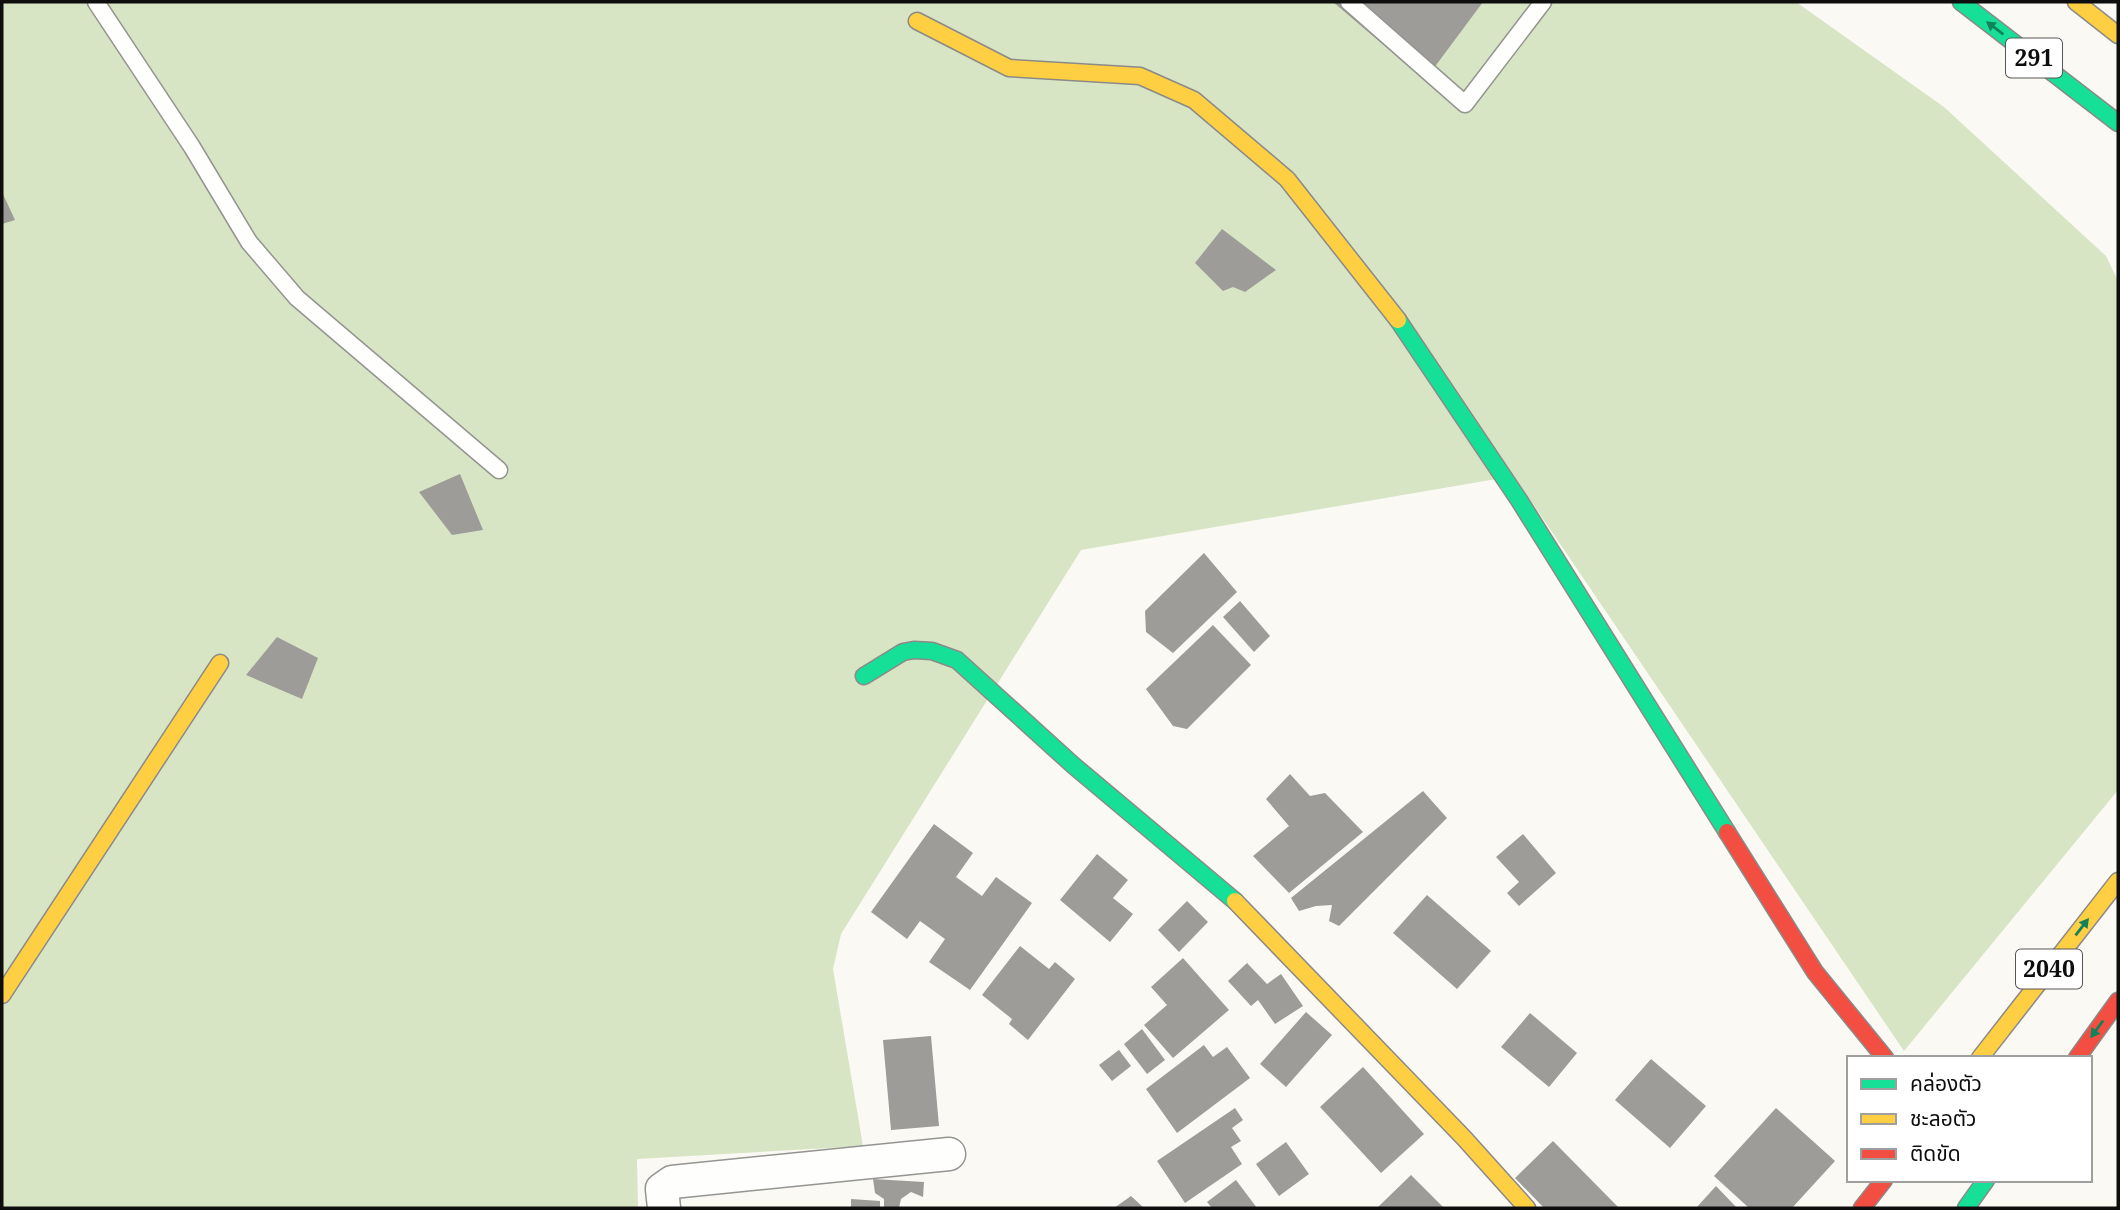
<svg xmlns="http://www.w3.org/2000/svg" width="2120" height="1210" font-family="'Noto Serif','Noto Sans Thai',serif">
	<rect width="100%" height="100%" fill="#faf9f3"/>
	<path fill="#d7e5c4" d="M2,2H1796L1944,107L2106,256L2118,281V790L1904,1051L1514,476L1081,550L841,934L833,969L863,1146L637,1159L638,1208H2Z"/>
	<path fill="#9e9c98" d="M1333,2H1483L1425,80Z
		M2,192L15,220L2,224Z
		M1222,229L1276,270L1245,292L1233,287L1223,291L1195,263Z
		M460,474L483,530L452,535L419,492Z
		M1204,553L1237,592L1173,653L1146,632L1145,611Z
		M1240,601L1270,636L1254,652L1223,617Z
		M1213,625L1251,665L1187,729L1173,726L1146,689Z
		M277,637L318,658L302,699L246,675Z
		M1290,774L1310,796L1325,793L1363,832L1289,893L1253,856L1289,826L1266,799Z
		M1423,791L1447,818L1339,926L1329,921L1332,905L1316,906L1299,911L1291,898Z
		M934,824L973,853L956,877L982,896L996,877L1032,903L970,990L929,962L945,939L920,921L907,939L871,912Z
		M1523,834L1556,873L1519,906L1507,893L1519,882L1496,857Z
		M1097,854L1128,880L1113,898L1133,914L1110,942L1060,900Z
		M1427,895L1491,951L1457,989L1393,933Z
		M1187,901L1208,922L1179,952L1158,930Z
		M1020,946L1049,969L1055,962L1075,979L1028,1040L1009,1024L1012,1019L982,995Z
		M1183,958L1229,1010L1173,1058L1144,1025L1167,1005L1151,987Z
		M1247,963L1267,984L1281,974L1303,1006L1275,1024L1258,1000L1251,1006L1228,981Z
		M1306,1012L1332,1035L1286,1087L1260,1064Z
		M1530,1013L1577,1053L1549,1087L1501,1047Z
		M1142,1029L1165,1060L1147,1074L1124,1044Z
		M931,1036L939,1126L891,1130L883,1040Z
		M1204,1045L1213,1057L1227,1047L1250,1078L1177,1133L1146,1089Z
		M1119,1050L1131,1066L1112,1081L1099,1065Z
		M1651,1059L1706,1106L1670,1148L1615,1100Z
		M1363,1067L1424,1134L1381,1173L1320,1107Z
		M1235,1108L1243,1120L1232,1128L1241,1141L1231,1147L1242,1164L1185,1203L1157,1161Z
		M1776,1108L1835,1161L1792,1208H1749L1714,1176Z
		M1553,1141L1619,1208H1544L1515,1178Z
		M1286,1142L1309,1174L1279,1196L1256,1164Z
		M1411,1175L1444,1208H1377Z
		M873,1179L924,1182L923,1197L911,1192L901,1199L899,1208H884V1199L875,1193Z
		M1236,1180L1257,1208H1212L1207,1202Z
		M1716,1186L1737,1208H1696Z
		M1131,1196L1144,1208H1114Z
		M851,1199L880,1201V1208H851Z"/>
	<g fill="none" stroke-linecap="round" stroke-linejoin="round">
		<defs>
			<path id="lane" d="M96,2L192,147L249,242L297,298L499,470
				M1349,2L1465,104L1543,2"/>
			<path id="street" d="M664,1208L662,1189L672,1182L949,1154"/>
			<path id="fast" d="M1961,2L2118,123
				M1398,320L1519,500L1727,832
				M864,676L903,652L914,650L932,651L957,660L1073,765L1235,901
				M1966,1208L1986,1180"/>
			<path id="slow" d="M2076,2L2118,35
				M917,21L1009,68L1140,76L1194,100L1287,179L1398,320
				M1235,901L1464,1138L1527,1208
				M2,995L220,663
				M1980,1058L2118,881"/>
			<path id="jam" d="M1727,832L1815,972L1885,1058
				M2077,1058L2118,1001
				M1862,1208L1884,1180"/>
		</defs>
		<use href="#lane" stroke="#949491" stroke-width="19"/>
		<use href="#street" stroke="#949491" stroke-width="35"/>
		<use href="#fast" stroke="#8b8a88" stroke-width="19"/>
		<use href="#slow" stroke="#8b8a88" stroke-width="19"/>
		<use href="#jam" stroke="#8b8a88" stroke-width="19"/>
		<use href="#lane" stroke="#fefefd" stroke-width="16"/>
		<use href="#street" stroke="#fefefd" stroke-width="32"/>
		<use href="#fast" stroke="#16e098" stroke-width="16"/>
		<use href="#slow" stroke="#ffcf43" stroke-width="16"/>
		<use href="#jam" stroke="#f24e42" stroke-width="16"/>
	</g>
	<defs><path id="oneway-solid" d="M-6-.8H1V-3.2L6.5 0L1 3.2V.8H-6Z" transform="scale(1.75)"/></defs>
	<g fill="#12825a">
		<use href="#oneway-solid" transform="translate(1995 28) rotate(-143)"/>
		<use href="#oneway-solid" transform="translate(2082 927) rotate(-52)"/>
		<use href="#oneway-solid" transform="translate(2097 1029) rotate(126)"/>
	</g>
	<g text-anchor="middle" stroke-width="7" stroke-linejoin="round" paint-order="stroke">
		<g fill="#fff" stroke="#565656" stroke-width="2">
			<rect x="2006" y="38.5" width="56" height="39" rx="5"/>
			<rect x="2016" y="949.5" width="66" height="39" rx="5"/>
		</g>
		<g font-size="23" font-weight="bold" fill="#0e0e0e">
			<text x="2034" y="66">291</text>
			<text x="2049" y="977">2040</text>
		</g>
	</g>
	<rect width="2120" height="1210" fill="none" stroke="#0e0e0e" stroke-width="7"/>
	<rect x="1847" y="1056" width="245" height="126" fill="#ffffff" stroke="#9f9f9f" stroke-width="2"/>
	<rect x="1861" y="1079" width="35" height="10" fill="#16e098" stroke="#9f9f9f" stroke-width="2"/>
	<text x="1910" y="1091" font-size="21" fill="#0e0e0e">คล่องตัว</text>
	<rect x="1861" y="1114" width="35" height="10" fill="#ffcf43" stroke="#9f9f9f" stroke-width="2"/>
	<text x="1910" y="1126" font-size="21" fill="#0e0e0e">ชะลอตัว</text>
	<rect x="1861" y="1149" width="35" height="10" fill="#f24e42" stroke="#9f9f9f" stroke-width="2"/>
	<text x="1910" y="1161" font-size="21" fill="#0e0e0e">ติดขัด</text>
</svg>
